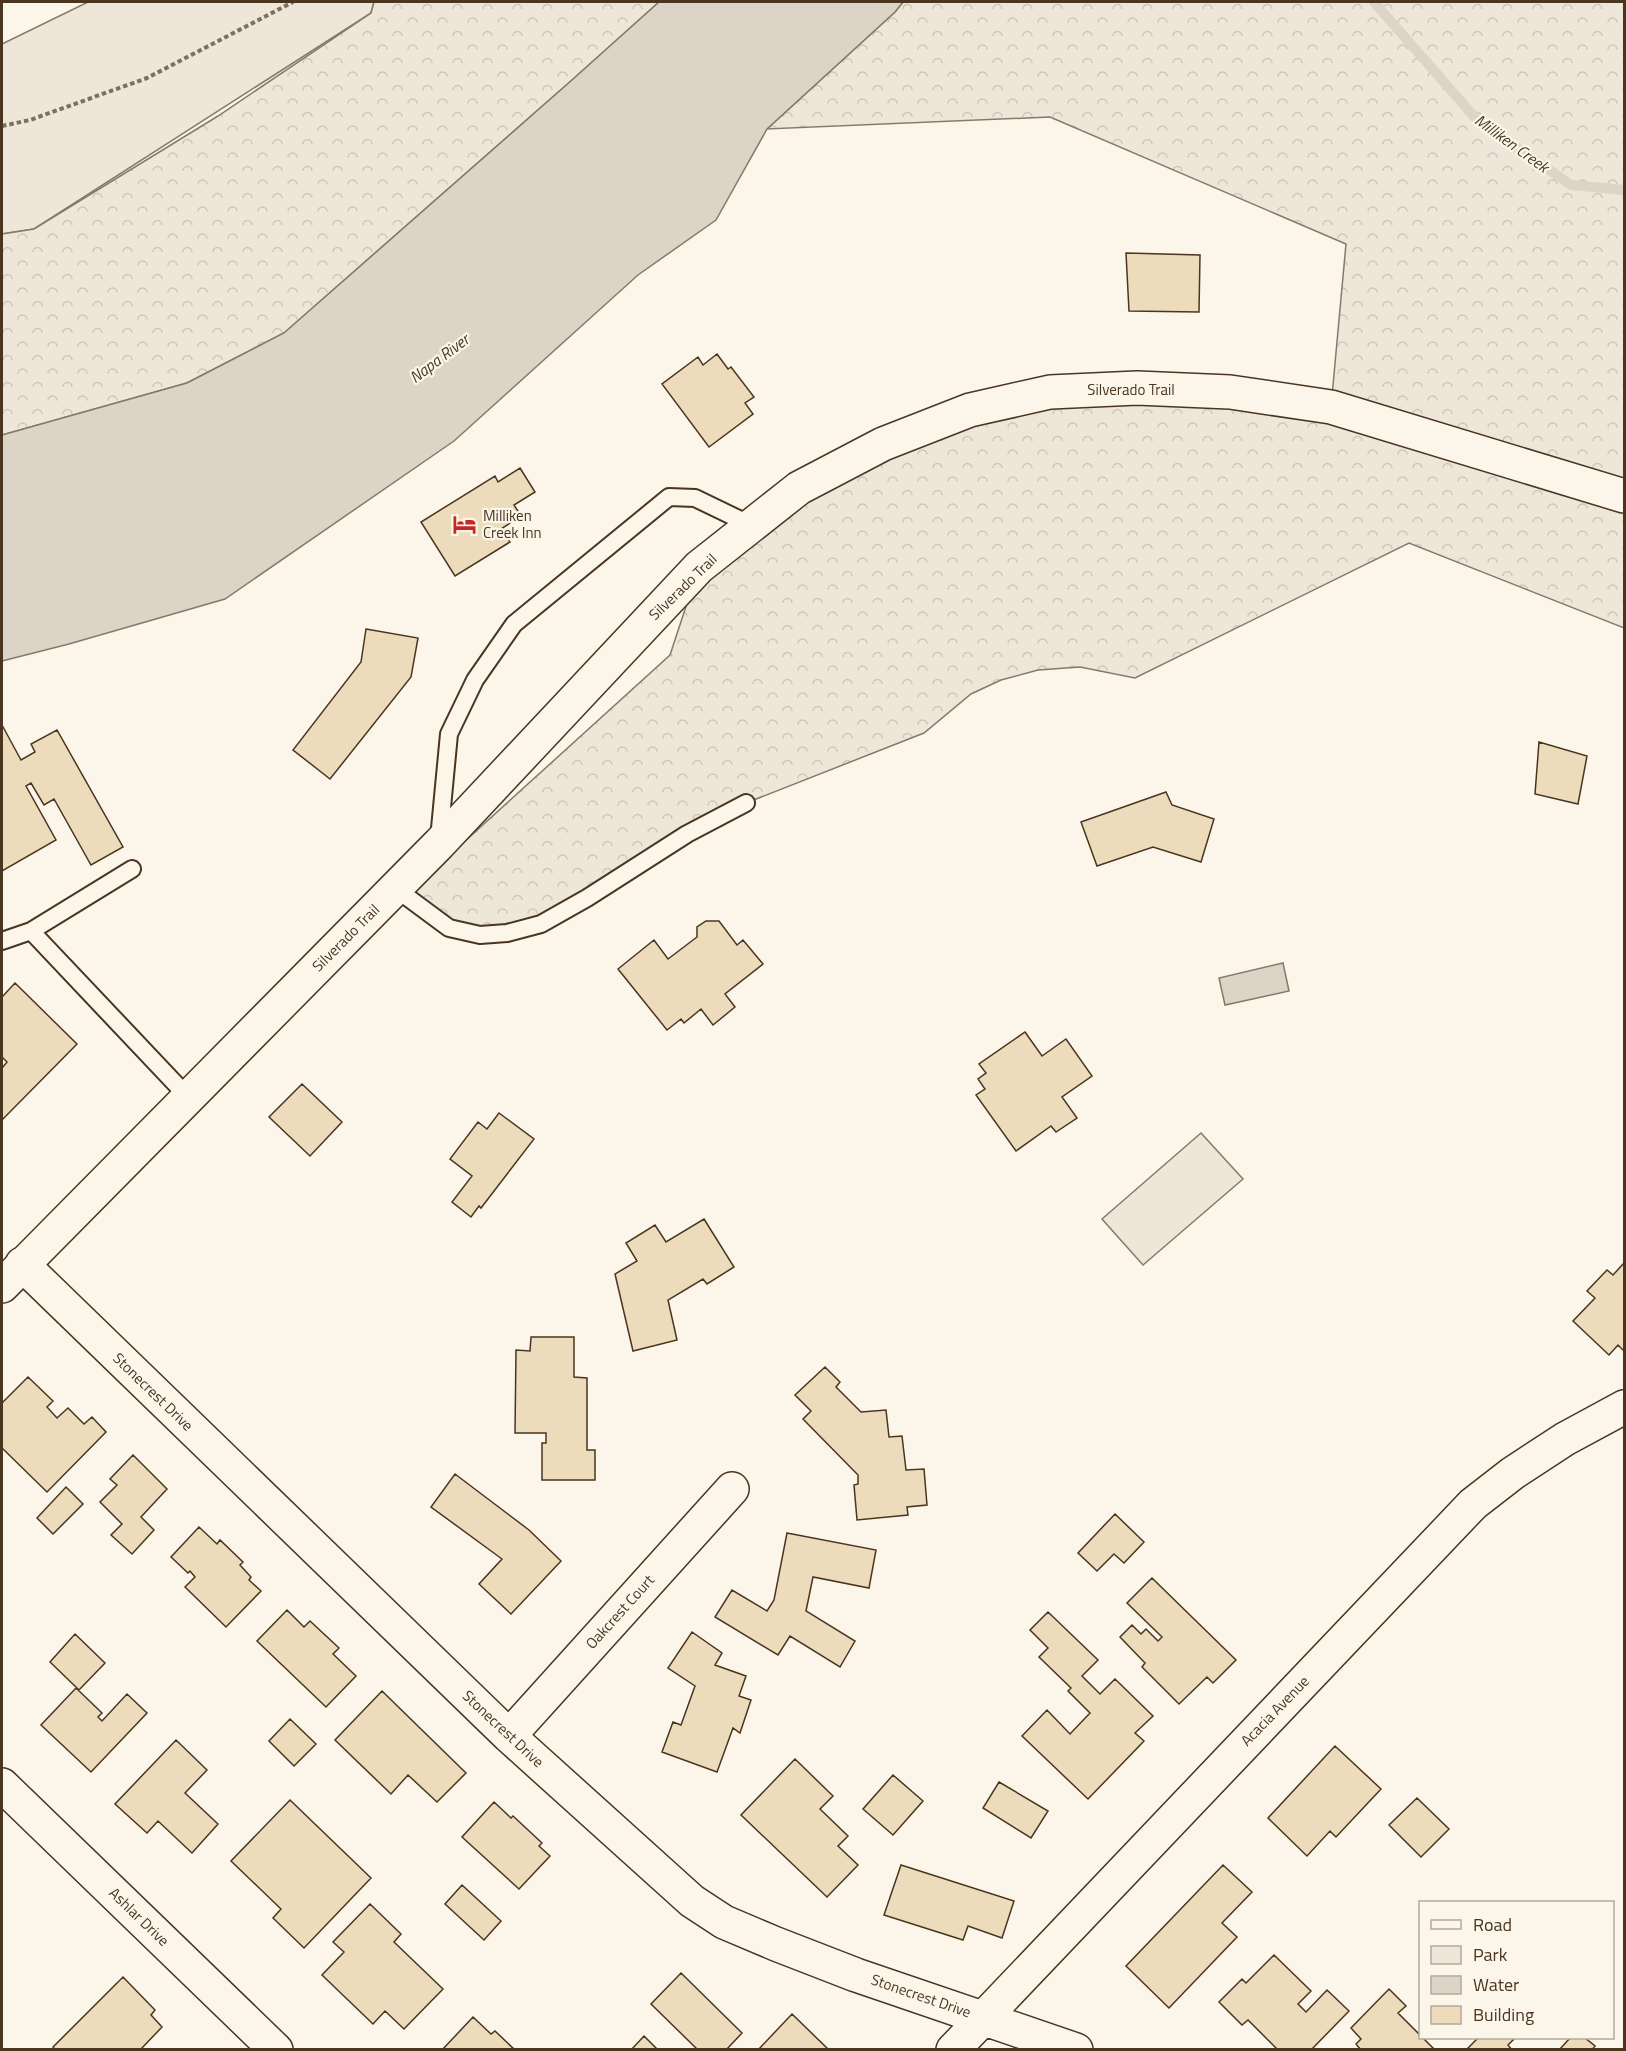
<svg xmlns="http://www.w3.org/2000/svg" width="1626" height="2051" font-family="'Titillium Web',sans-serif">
	<defs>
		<pattern id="forest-crowns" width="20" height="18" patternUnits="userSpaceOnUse" patternTransform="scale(1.5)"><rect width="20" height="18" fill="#ede6d9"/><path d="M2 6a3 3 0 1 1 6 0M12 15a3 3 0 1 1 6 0" fill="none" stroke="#cdc6ba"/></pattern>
	</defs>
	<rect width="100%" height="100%" fill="#fbf6e9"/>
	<path fill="#ede6d9" stroke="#887966" stroke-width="1.5" d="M88,2H374L371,13L34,229L2,234V44Z
		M1201,1133L1243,1179L1143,1265L1102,1219Z"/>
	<path fill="url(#forest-crowns)" stroke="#887966" stroke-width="1.5" d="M374,2H659L572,80L284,333L187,383L2,435V234L34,229L218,116L371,13Z
		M903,2H1624V628L1409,543L1135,678L1080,667L1038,670L1001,680L971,694L924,733L746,803L541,924L480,935L398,902L670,655L699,567L799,488L1050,392L1331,407L1346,244L1050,117L767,129L895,12Z"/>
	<path fill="#dcd4c6" stroke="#887966" stroke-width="1.5" d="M659,2H903L895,12L767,129L716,220L638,275L454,441L225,599L69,644L2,661V435L187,383L284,333L572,80Z
		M1283,963L1289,991L1225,1005L1219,978Z"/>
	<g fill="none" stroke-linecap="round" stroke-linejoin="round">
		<path stroke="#dcd4c6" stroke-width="10" d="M1374,2L1478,121L1571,185L1624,190"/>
	</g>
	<path fill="#ecdcbc" stroke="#4a3520" stroke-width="1.5" d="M1126,253L1200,255L1199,312L1129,311Z
		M717,354L728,369L731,367L754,397L745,403L753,414L709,447L662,384L698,357L703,365Z
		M520,468L535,492L514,505L521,516L501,529L510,542L455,576L421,522L495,476L498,482Z
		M366,629L418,638L411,677L330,779L293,750L361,662Z
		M2,725L21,760L35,752L31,744L57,730L123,847L91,865L54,799L44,805L31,783L26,786L56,840L2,871Z
		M1539,742L1587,756L1578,804L1535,794Z
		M1166,792L1172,805L1214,819L1201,862L1153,847L1097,866L1081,822Z
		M706,921H719L737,945L743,940L763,964L725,994L735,1007L713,1025L701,1009L684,1023L681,1019L667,1030L618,969L654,940L668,959L697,937V927Z
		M15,983L77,1044L2,1120V1068L7,1062L2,1057V997Z
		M1025,1032L1042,1056L1066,1039L1092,1076L1062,1097L1077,1118L1056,1132L1051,1126L1016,1151L976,1095L985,1089L978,1079L986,1073L979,1064Z
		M302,1084L342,1122L310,1156L269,1117Z
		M499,1113L534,1139L481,1208L479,1206L471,1217L452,1202L472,1176L450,1159L478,1122L487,1129Z
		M704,1219L734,1267L707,1284L703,1279L668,1300L677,1340L633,1351L615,1274L637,1261L626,1243L655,1225L666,1242Z
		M1624,1263V1351L1618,1345L1609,1355L1573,1321L1595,1298L1587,1291L1607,1270L1613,1275Z
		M531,1337H574V1377L587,1378V1450H595V1480H542V1443H546V1433H515L516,1350L530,1351Z
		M825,1367L840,1382L836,1387L861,1412L886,1410L889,1437L902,1436L906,1470L924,1469L927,1505L907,1507L908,1515L857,1520L854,1485L858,1484V1475L803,1419L811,1411L795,1395Z
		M28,1377L53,1401L47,1407L57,1418L68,1408L84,1424L92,1417L106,1432L47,1492L2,1448V1403Z
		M133,1455L167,1489L141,1517L154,1530L132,1554L111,1535L122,1524L100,1502L117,1485L110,1479Z
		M455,1474L529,1530L561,1561L511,1614L479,1584L502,1559L431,1507Z
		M66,1487L83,1504L53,1534L37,1518Z
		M1115,1514L1144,1542L1124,1563L1114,1554L1097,1571L1078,1553Z
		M199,1527L217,1544L220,1540L243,1562L240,1565L251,1577L249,1580L261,1591L226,1627L185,1587L195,1577L190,1571L188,1573L171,1557Z
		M787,1533L876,1550L869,1588L813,1577L806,1611L855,1641L840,1667L790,1636L778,1655L715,1617L732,1590L767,1611L774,1600Z
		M1152,1578L1236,1660L1213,1683L1207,1677L1179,1704L1142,1667L1145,1663L1120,1637L1132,1625L1141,1634L1146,1629L1158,1641L1162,1637L1127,1603Z
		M287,1610L304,1627L310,1621L339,1648L333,1654L356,1676L326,1707L257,1641Z
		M1048,1612L1098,1660L1082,1676L1100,1694L1115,1679L1153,1716L1135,1733L1144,1741L1088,1799L1022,1736L1047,1710L1070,1734L1090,1713L1068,1691L1071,1688L1039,1657L1048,1648L1030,1630Z
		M692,1632L722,1653L715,1665L746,1676L739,1696L751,1700L740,1733L733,1728L717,1772L662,1752L673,1722L681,1725L695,1686L668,1668Z
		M75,1634L105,1663L79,1690L50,1662Z
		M76,1688L102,1713L98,1717L102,1721L127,1694L147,1713L91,1772L41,1725Z
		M382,1691L466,1773L437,1802L408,1775L391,1794L335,1740Z
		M290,1719L316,1744L294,1766L269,1741Z
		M176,1740L207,1770L185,1793L218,1824L192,1853L158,1821L147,1833L115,1804Z
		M1335,1746L1381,1789L1336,1837L1330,1831L1307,1856L1268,1818Z
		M795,1759L833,1796L820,1809L848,1836L838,1846L858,1865L827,1897L741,1815Z
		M893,1775L923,1801L893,1835L863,1809Z
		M999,1782L1048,1811L1031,1838L983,1808Z
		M1417,1798L1449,1829L1421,1857L1389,1825Z
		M290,1800L371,1878L304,1948L273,1918L281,1909L231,1861Z
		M494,1802L511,1818L513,1816L542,1843L539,1846L550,1856L519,1889L462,1837Z
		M901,1865L1014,1901L1002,1938L968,1926L963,1940L884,1915Z
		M1223,1865L1252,1892L1222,1923L1237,1937L1169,2008L1126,1966Z
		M462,1885L501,1921L484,1940L445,1904Z
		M370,1904L401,1934L394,1942L443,1989L404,2029L385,2011L373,2024L322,1975L344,1952L333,1942Z
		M1274,1955L1311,1991L1298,2004L1306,2012L1327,1990L1349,2011L1311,2050H1278L1248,2020L1242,2025L1219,2002L1242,1979L1246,1983Z
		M681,1973L742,2033L726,2050H698L651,2004Z
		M123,1977L155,2010L151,2015L162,2027L140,2050H56L53,2047Z
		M1389,1989L1406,2006L1398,2013L1420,2035V2038H1423L1435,2050H1361L1356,2044L1361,2039L1351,2028Z
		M792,2014L829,2050H758Z
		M473,2017L491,2034L495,2031L515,2050H442Z
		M644,2036L658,2050H631Z
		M1478,2038H1515L1508,2045L1512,2050H1466Z
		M1570,2038H1585L1595,2046L1592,2050H1559Z"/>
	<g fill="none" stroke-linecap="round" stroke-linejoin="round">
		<defs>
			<path id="service" d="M439,839L449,734L475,680L514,624L669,497L695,498L753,526
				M132,869L31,931L188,1097
				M395,888L449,928L480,935L507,933L541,924L587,898L687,834L746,803
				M2,941L31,931"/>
			<path id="minor" d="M22,1264L509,1736L692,1901L724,1922L776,1944L856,1975L1076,2050
				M509,1736L732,1489
				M2,1785L276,2050
				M953,2050L1473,1504L1513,1473L1565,1439L1624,1407"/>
			<path id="primary" d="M2,1286L439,844L699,567L799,488L883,444L970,410L1050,392L1137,388L1230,392L1331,407L1624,496"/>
		</defs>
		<use href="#service" stroke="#4a3520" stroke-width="20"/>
		<use href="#minor" stroke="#4a3520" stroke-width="36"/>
		<use href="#primary" stroke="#4a3520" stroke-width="36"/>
		<path stroke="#7f6f5c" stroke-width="4" stroke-dasharray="4.5 3" stroke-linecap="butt" d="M2,126L30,120L147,78L293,2"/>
		<use href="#service" stroke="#fbf6e9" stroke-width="16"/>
		<use href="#minor" stroke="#fbf6e9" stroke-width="33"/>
		<use href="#primary" stroke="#fbf6e9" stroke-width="33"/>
	</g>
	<defs>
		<symbol id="hotel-bare" viewBox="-9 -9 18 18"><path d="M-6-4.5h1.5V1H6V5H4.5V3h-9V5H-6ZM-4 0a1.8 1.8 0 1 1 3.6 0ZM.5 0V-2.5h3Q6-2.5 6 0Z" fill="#c62828" stroke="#fbf6e9" stroke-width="2.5" paint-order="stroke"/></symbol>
	</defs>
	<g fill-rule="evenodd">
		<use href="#hotel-bare" x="448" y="508" width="33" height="33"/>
	</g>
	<g text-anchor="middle" stroke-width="4.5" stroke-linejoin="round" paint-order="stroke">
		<g font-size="15" fill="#4a3520" stroke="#fbf6e9">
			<text x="1131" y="395">Silverado Trail</text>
			<text transform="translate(683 587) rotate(-44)" y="5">Silverado Trail</text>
			<text transform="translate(346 938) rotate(-45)" y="5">Silverado Trail</text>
			<text transform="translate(153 1392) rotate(44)" y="5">Stonecrest Drive</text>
			<text transform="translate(620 1612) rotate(-48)" y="5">Oakcrest Court</text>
			<text transform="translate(1275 1711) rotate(-46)" y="5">Acacia Avenue</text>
			<text transform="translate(503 1729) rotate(43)" y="5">Stonecrest Drive</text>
			<text transform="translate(139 1917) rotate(44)" y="5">Ashlar Drive</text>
			<text transform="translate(921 1996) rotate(19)" y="5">Stonecrest Drive</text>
		</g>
		<g font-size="15" fill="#4a3520" stroke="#fbf6e9" text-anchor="start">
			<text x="483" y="521">Milliken<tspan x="483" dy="17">Creek Inn</tspan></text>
		</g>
		<g font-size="16" font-style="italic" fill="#4a3520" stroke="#fbf6e9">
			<text transform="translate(1512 143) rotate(36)" y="6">Milliken Creek</text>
			<text transform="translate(439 358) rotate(-37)" y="6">Napa River</text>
		</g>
	</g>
	<rect width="1626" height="2051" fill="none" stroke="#4a3520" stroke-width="6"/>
	<rect x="1419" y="1901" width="195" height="138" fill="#fbf6e9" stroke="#b4a999" stroke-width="1.5"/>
	<rect x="1431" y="1920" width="30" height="9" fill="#fbf6e9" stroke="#b4a999" stroke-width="1.5"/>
	<text x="1473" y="1931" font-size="18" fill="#4a3520">Road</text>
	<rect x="1431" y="1946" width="30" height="18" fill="#ede6d9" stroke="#b4a999" stroke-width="1.5"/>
	<text x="1473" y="1961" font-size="18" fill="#4a3520">Park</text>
	<rect x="1431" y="1976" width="30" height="18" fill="#dcd4c6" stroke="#b4a999" stroke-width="1.5"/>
	<text x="1473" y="1991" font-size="18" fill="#4a3520">Water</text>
	<rect x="1431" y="2006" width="30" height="18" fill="#ecdcbc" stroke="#b4a999" stroke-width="1.5"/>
	<text x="1473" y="2021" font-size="18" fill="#4a3520">Building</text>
</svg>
